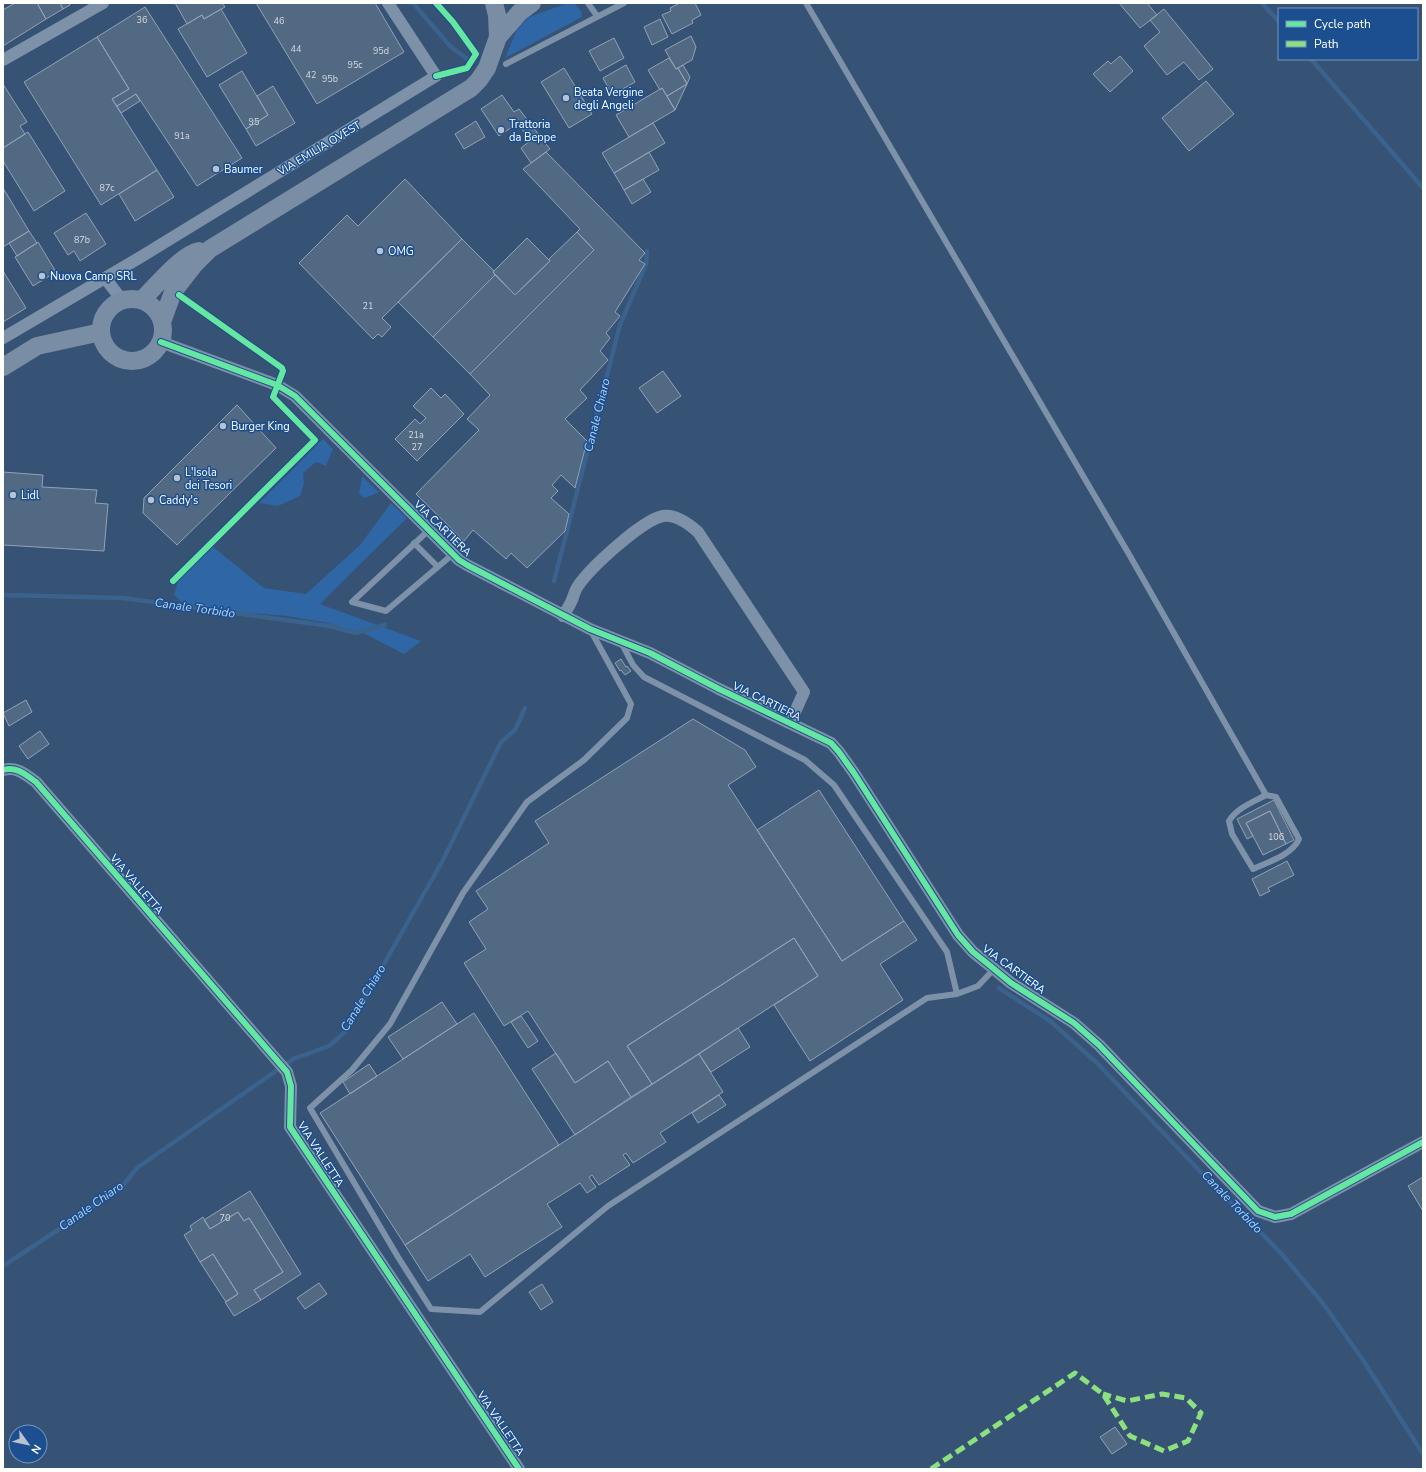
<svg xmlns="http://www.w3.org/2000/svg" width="1426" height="1472" font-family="'Nunito Sans',sans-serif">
	<rect width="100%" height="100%" fill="#365274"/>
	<path fill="#2f66a5" d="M568,3L575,4L581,11L582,17L505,58L516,31L529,17Z
		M323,439L333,449L326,466L316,462L303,473L304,483L300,496L278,506L259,503Z
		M362,476L379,492L365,498L359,494Z
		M391,503L407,518L320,604L421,641L404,654L363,633L328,623L287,616L188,608L174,595L178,581L213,547L264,588L306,594L360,545Z"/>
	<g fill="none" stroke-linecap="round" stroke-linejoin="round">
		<path stroke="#3b618d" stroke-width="4.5" d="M413,3L450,46L466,58
			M1262,3L1279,22
			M1311,59L1423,188
			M554,581L620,325L646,264L647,251
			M3,595L123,598L330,626L355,633L385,625
			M999,988L1050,1021L1097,1063L1196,1167L1280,1252L1322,1302L1363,1360L1423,1454
			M3,1266L120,1189L137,1168L293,1059L329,1046L346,1031L443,860L501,742L515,730L525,708"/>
	</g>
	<path fill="#526984" stroke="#92a2b6" d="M15,3H37L46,19L3,46V10Z
		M37,3H60L63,9L46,19Z
		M60,3H70V5L63,9Z
		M175,3H222L225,7L204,19L202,15L187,24Z
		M256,3H375L404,52L317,104Z
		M680,3H695L701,15L692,20L693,23L672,34L662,15L671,11L670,8Z
		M1119,3H1147L1157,15L1140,28Z
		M145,7L242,158L197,186L136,94L117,106L112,99L129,89L97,37Z
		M221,9L247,53L207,77L178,29L202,15L204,19Z
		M1164,9L1213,69L1199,80L1184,62L1167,75L1144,46L1160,32L1150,20Z
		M660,19L668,37L652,45L644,27Z
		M691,36L696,47L692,60L676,69L665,50Z
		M97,37L129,89L112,99L157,170L101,205L24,82Z
		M614,38L624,58L600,71L589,51Z
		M1120,56L1133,71L1110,92L1093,74L1108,61L1111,64Z
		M669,58L676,69L678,68L687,84L667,96L662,88L660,90L648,70Z
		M626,65L635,82L612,95L603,78Z
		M683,65L690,77L687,84L678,68Z
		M564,68L592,114L569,128L541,82Z
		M242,71L268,115L246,129L219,85Z
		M1206,81L1234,114L1189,151L1162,118Z
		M3,84L27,122L20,126L25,134L3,148Z
		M687,84L675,110L667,96Z
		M273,86L295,123L256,146L246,129L268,115L257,96Z
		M662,88L675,110L629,137L616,115Z
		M136,94L140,101L121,113L117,106Z
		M502,95L514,112L519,109L550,149L531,163L521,148L530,141L518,123L499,136L481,109Z
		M476,121L485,137L464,149L455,134Z
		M653,123L665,143L614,173L602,153Z
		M28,132L65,191L34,211L3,161V148Z
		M546,152L645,253L639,260L645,264L615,312L620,316L606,333L610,338L600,351L608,360L580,390L587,398L565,419L587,441L575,488L561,475L552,485L558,491L551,498L569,514L565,531L527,568L511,553L506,559L473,530L464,541L416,494L479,430L467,419L490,395L470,374L594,250L577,232L580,229L523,169Z
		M649,152L659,170L624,190L614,173Z
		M157,170L174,197L135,221L119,194Z
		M405,179L462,239L382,318L391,327L382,337L378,334L373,339L299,263L347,215L358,226Z
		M643,179L651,192L632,204L624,190Z
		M3,188L29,231L3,247Z
		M86,213L106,244L80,261L74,251L68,255L54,233Z
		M29,231L37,243L17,256L9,243Z
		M577,232L594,250L470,374L433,337L495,275L515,295L550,261L549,259Z
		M527,238L550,261L515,295L493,272Z
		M462,239L494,271L493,272L495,275L433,337L398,302Z
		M38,242L56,272L33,286L15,257Z
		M3,271L26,308L3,322Z
		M663,371L681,396L657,413L639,388Z
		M431,388L441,398L445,394L464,414L417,461L395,439L415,419L420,424L426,418L413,406Z
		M237,405L276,448L177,545L143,513L144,498Z
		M3,472L43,475L42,487L97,490L95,503L108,504L104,551L3,545Z
		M621,659L626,667L627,666L631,671L625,675L621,670L620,671L615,663Z
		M26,700L32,712L9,726L3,713Z
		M693,719L745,750L756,767L728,785L842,961L904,921L917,940L880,964L903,1000L810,1061L774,1005L818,976L794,938L627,1046L652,1084L631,1097L608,1061L575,1083L528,1011L504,1026L464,963L486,949L469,922L488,909L476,891L549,843L535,821Z
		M40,731L49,744L28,759L19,746Z
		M819,790L904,921L842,961L757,830Z
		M1274,800L1294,840L1286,844L1270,811L1246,823L1253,836L1247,839L1237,819Z
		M1270,811L1286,844L1263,855L1246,823Z
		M1287,861L1294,875L1268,888L1270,891L1260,896L1252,879Z
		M794,938L818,976L652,1084L627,1046Z
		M442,1002L457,1024L403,1059L388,1037Z
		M474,1013L559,1145L405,1245L320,1113Z
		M521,1016L538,1041L528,1048L511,1022Z
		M738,1028L750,1047L711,1072L699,1054Z
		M556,1053L575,1083L608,1061L631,1097L575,1135L532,1069Z
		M699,1054L723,1092L660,1133L666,1142L633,1163L626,1153L623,1155L630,1165L599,1185L592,1175L589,1177L596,1187L587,1193L580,1183L547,1204L562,1227L485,1277L470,1254L428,1281L405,1245Z
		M369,1064L377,1076L350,1094L343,1082Z
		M719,1095L726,1105L698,1123L692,1113Z
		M1423,1177V1211L1408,1186Z
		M250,1191L301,1274L261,1300L254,1290L283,1272L249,1218L244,1221L238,1212L210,1229L204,1220Z
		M238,1212L244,1221L249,1218L283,1272L254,1290L261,1300L234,1316L225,1302L238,1294L213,1254L200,1262L184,1235L192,1230L190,1226L203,1217L210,1229Z
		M213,1254L238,1294L226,1302L200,1262Z
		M319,1283L327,1294L305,1309L297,1298Z
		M542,1284L553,1302L541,1310L529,1292Z
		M1115,1427L1127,1444L1112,1454L1100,1437Z"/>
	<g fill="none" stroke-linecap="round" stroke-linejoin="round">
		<path stroke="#7d92a8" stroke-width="6" d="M588,3L597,16
			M806,3L1130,556L1266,795L1276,797L1299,839C1292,855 1268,862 1253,869L1232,834L1229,821C1237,808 1253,802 1266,795
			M506,64L624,3
			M429,530L352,602L386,611L453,554
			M414,543L438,567
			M591,631L631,704L627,718L584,760L527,802L463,893L390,1024L352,1070L310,1108L398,1257L431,1309L480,1312L608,1206L927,998L957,994L978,986L994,969
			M621,642L633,665L644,677L805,760L834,785L947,952L957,994"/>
		<path stroke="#7d92a8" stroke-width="12" d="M3,60L103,3
			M105,278L122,300
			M3,338L144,255L436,76L388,3
			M161,342L277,385L295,396L459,560L467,565L590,629L650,653L719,689L831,743L839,752L854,773L958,935L973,952L988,964L1011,983L1074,1023L1099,1045L1258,1211L1275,1217L1291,1214L1423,1142
			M563,616C566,611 570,605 572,600C574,595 575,590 578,586C590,568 642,520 663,516C675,514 689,524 698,532L804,692L790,723
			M3,770C16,766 25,774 36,782L287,1072L291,1086L290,1127L519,1469"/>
		<path stroke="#798da4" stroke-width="18" d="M494,3L497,15L498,37
			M101 330a31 31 0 1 1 62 0a31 31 0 1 1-62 0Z
			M142,300C155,287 182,254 199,251
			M162,322L173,292L194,265L210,249L471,88L479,80L487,68L498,37L520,12L532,3
			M3,367L37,346L101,332"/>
		<path stroke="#8de07e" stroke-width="5" stroke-dasharray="10 5" stroke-linecap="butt" d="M931,1469L1075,1373L1103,1394L1130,1436L1164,1451L1188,1441L1201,1413L1186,1398L1162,1394L1127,1401L1103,1394"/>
		<defs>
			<path id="cycleway" d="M436,3L453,22L476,54L467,68L436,76
				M161,342L277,385L295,396L459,560L467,565L590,629L650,653L719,689L831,743L839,752L854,773L958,935L973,952L988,964L1011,983L1074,1023L1099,1045L1258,1211L1275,1217L1291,1214L1423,1142
				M173,581L315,440L273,397L283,371L282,368L179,295
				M3,770C16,766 25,774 36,782L287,1072L291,1086L290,1127L519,1469"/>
		</defs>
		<use href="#cycleway" stroke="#1b4f8f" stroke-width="8"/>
		<use href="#cycleway" stroke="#66e7a1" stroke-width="6"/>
	</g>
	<g fill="#b9c2ce" stroke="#1b4f8f" stroke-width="1.5">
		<circle cx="566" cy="98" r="4"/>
		<circle cx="501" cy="130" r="4"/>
		<circle cx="216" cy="169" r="4"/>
		<circle cx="380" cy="251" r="4"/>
		<circle cx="42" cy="276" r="4"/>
		<circle cx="223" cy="426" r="4"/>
		<circle cx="177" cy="478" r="4"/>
		<circle cx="13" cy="495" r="4"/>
		<circle cx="151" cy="500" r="4"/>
	</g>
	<g text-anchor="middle" stroke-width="3" stroke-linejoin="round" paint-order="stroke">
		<g font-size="9" fill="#d4dae0">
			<text x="142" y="23">36</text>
			<text x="279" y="24">46</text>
			<text x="296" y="52">44</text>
			<text x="381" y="54">95d</text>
			<text x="355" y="68">95c</text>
			<text x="311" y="78">42</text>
			<text x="330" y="82">95b</text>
			<text x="254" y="125">95</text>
			<text x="182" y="139">91a</text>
			<text x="107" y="191">87c</text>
			<text x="82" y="243">87b</text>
			<text x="368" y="309">21</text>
			<text x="416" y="438">21a</text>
			<text x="417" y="450">27</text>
			<text x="1276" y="840">106</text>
			<text x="225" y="1221">70</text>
		</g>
		<g font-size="11" fill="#fff" stroke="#1b4f8f" text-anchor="start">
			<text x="574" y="96">Beata Vergine<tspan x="574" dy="13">degli Angeli</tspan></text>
			<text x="509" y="128">Trattoria<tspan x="509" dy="13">da Beppe</tspan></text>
			<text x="224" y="173">Baumer</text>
			<text x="388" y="255">OMG</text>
			<text x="50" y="280">Nuova Camp SRL</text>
			<text x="231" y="430">Burger King</text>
			<text x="185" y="476">L'Isola<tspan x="185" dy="13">dei Tesori</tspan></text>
			<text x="21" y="499">Lidl</text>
			<text x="159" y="504">Caddy's</text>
		</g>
		<g font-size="11" fill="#fff" stroke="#1b4f8f">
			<text transform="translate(319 148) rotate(-31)" y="4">VIA EMILIA OVEST</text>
			<text transform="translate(443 528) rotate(44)" y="4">VIA CARTIERA</text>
			<text transform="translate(767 701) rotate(26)" y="4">VIA CARTIERA</text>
			<text transform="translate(137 884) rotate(49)" y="4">VIA VALLETTA</text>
			<text transform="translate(1014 969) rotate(36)" y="4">VIA CARTIERA</text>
			<text transform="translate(321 1154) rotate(57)" y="4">VIA VALLETTA</text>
			<text transform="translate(501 1423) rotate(56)" y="4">VIA VALLETTA</text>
		</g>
		<g font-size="12" font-style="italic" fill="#b5d3f5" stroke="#1b4f8f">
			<text transform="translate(597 415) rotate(-76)" y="4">Canale Chiaro</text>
			<text transform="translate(195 608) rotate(8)" y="4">Canale Torbido</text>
			<text transform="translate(363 998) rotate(-59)" y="4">Canale Chiaro</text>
			<text transform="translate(1232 1202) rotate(46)" y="4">Canale Torbido</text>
			<text transform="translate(91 1206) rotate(-35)" y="4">Canale Chiaro</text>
		</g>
	</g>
	<rect width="1426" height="1472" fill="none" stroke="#ffffff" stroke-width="8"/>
	<rect x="1278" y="8" width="140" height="52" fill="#1b4f8f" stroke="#7695bc"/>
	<rect x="1286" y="21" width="20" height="6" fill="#66e7a1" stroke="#7695bc"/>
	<text x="1314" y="28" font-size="12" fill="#ffffff">Cycle path</text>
	<rect x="1286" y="41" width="20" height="6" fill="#8de07e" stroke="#7695bc"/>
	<text x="1314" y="48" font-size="12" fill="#ffffff">Path</text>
	<g transform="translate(28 1444) rotate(123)"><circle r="19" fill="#1b4f8f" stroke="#7695bc"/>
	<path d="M0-3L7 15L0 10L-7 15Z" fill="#b9c2ce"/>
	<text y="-6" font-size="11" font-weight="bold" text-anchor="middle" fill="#ffffff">N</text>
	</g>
</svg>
